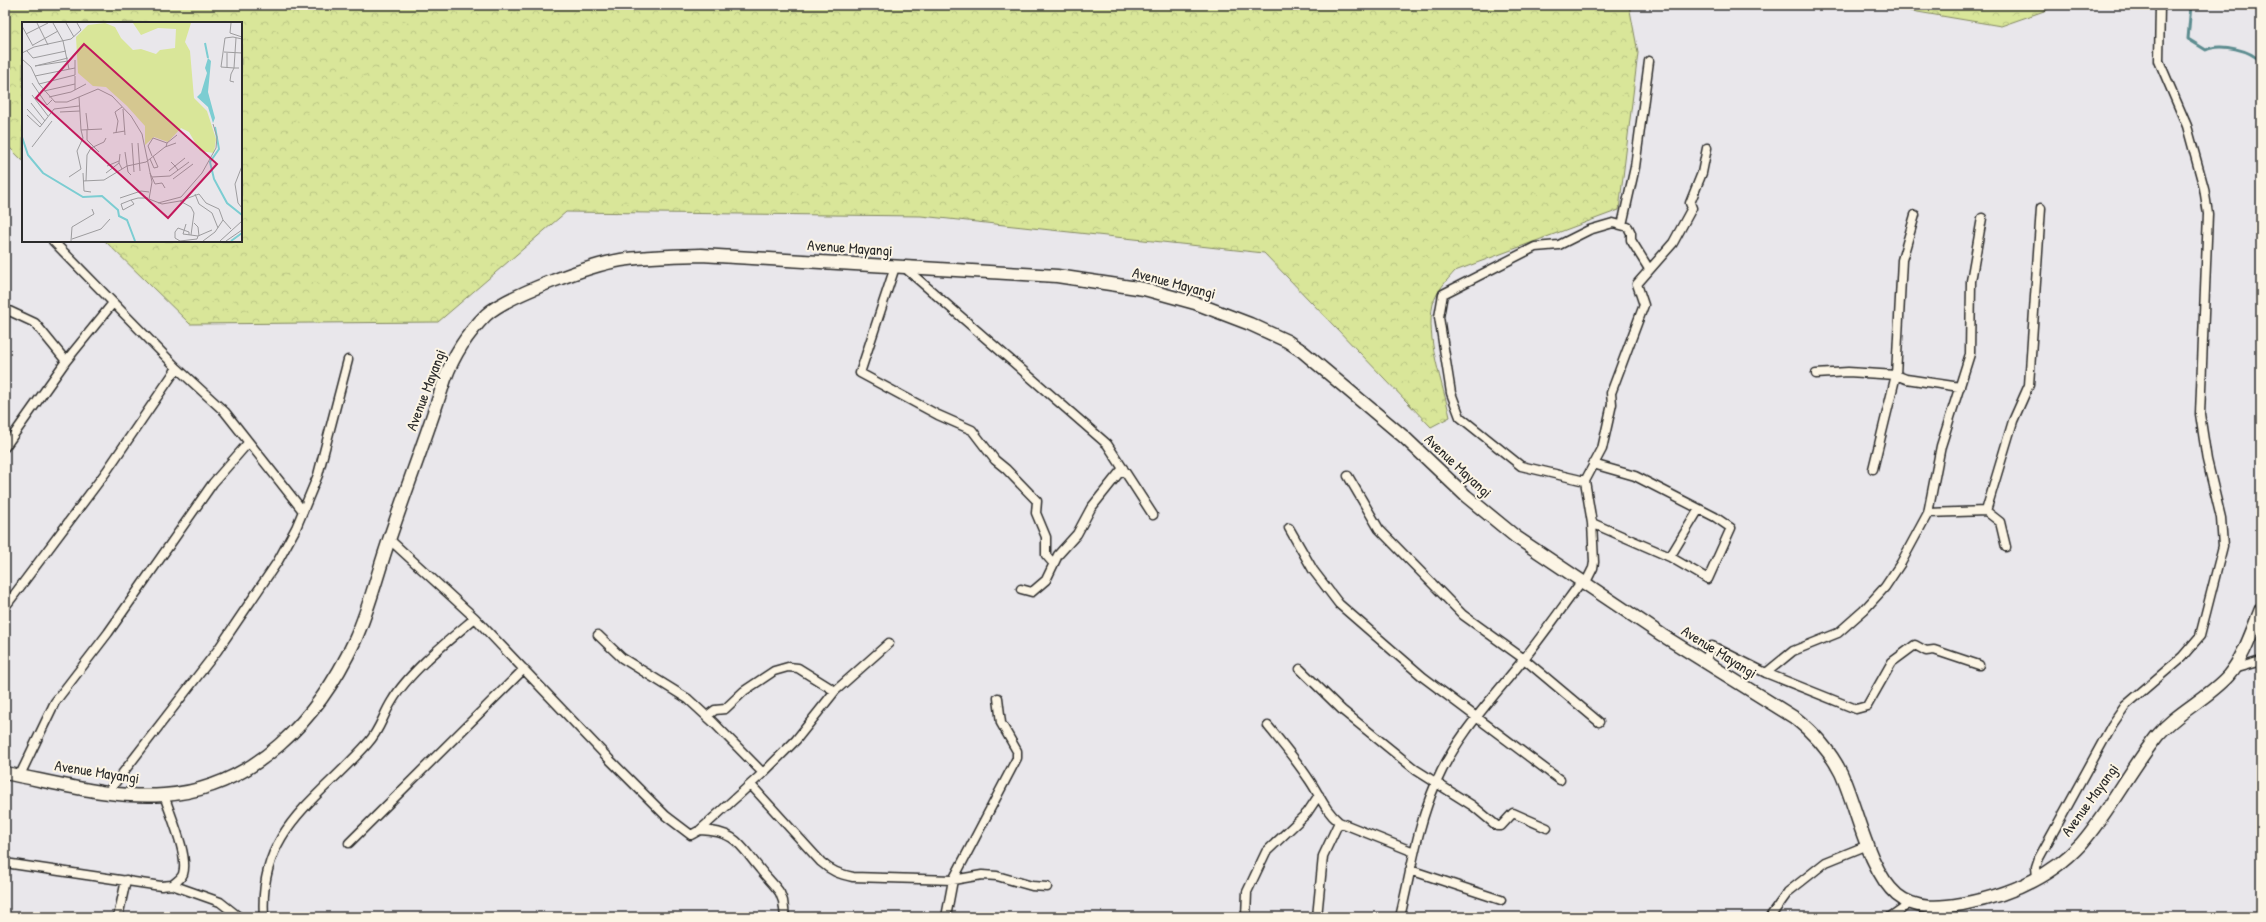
<svg xmlns="http://www.w3.org/2000/svg" width="2266" height="922" font-family="'Patrick Hand',sans-serif">
	<defs>
		<pattern id="forest-crowns" width="20" height="18" patternUnits="userSpaceOnUse"><rect width="20" height="18" fill="#d9e699"/><path d="M2 6a3 3 0 1 1 6 0M12 15a3 3 0 1 1 6 0" fill="none" stroke="#bac584"/></pattern>
	</defs>
	<rect width="100%" height="100%" fill="#e9e7eb"/>
	<filter id="ink" filterUnits="userSpaceOnUse"><feTurbulence type="fractalNoise" baseFrequency=".025" numOctaves="2"/><feDisplacementMap in="SourceGraphic" scale="8" xChannelSelector="R" yChannelSelector="G"/><feConvolveMatrix kernelMatrix="1 2 1 2 8 2 1 2 1" color-interpolation-filters="sRGB"/></filter>
	<g filter="url(#ink)">
		<path fill="url(#forest-crowns)" stroke="#828862" d="M5,5H1629L1638,53L1619,210L1455,271C1447,280 1436,292 1433,304C1425,338 1443,384 1450,417L1431,427L1264,253L921,216L566,212L438,322L190,324L105,241H241V23H23V161L5,143Z
			M1876,5H2054L2047,10L2001,26Z"/>
		<g fill="none" stroke-linecap="round" stroke-linejoin="round">
			<path stroke="#5c8c8f" stroke-width="3" d="M2191,5L2188,39L2206,50C2221,43 2251,50 2261,62"/>
			<defs>
				<path id="street" d="M1915,215L1902,260L1896,375L1906,379L1960,387
					M1622,225L1635,167L1649,61
					M895,267L860,373L938,415L972,430L995,460L1006,469L1037,501L1036,513L1046,537V555L1053,563
					M905,268L1107,444L1153,515
					M5,309L35,323L66,361
					M177,368L225,412L303,511
					M1816,374L1848,372L1896,375L1873,469
					M5,447L66,361L113,303
					M1348,476L1379,529L1463,615L1524,659L1599,722
					M1585,481L1521,466L1460,417L1451,393L1439,317L1443,294L1535,247L1559,245L1589,230L1613,223L1628,227L1631,233V240L1649,269
					M1986,511L2013,421L2029,385L2041,208
					M1928,513L1986,511L2000,522L2006,547
					M1592,523L1670,557L1708,579L1731,528L1715,517L1635,476L1593,464
					M1289,528L1313,570L1339,604L1423,677L1560,780
					M389,539L475,618L610,760L666,816L691,835L700,830L763,773L796,740L835,691L889,643
					M1670,557L1699,509
					M1585,584L1593,568L1594,562L1592,523L1585,481L1602,449L1612,404L1611,393L1644,305L1637,284L1673,243L1692,208L1690,203L1702,173L1707,148
					M1021,589L1032,592L1046,580L1058,555L1077,534L1091,508L1123,468
					M5,607L106,472L177,368L53,241
					M598,635L622,658L688,699L714,723L763,773
					M1705,661L1712,646L1766,673L1856,709L1867,706L1892,662L1915,645L1926,651L1934,650L1979,665
					M1300,669L1342,710L1416,770L1473,806L1497,826H1501L1513,813L1547,828
					M2233,669L2261,661
					M1766,673L1793,651L1838,633L1864,610L1885,587L1901,563L1928,513L1941,446L1970,354L1971,281L1982,218
					M707,716L715,710L725,709L744,691L774,671L788,667L798,668L835,691
					M1268,726C1282,743 1296,760 1308,778C1319,793 1324,810 1339,822L1414,852
					M20,775L55,702L108,633L213,483L248,443
					M751,785L821,862C831,871 839,874 853,877L953,880L982,875L997,876L1032,886L1047,887
					M108,792L217,651L278,561L296,528L318,475L348,360
					M700,830C736,831 740,845 760,869C766,877 774,884 780,893L783,901L785,917
					M349,843L524,669
					M5,863L161,886L172,885C176,882 181,879 183,874C189,856 170,814 164,795
					M1410,870L1501,900
					M2037,878L2036,867L2039,858L2112,725L2125,706L2182,657L2200,636L2223,546L2221,518L2207,460L2200,414L2208,214L2204,188L2187,126L2159,61L2160,5
					M172,885L220,902L239,917
					M118,917L126,880
					M264,917C258,829 317,801 368,743C380,730 383,715 392,701C409,672 449,640 475,618
					M946,917L953,880L1017,758V751L1001,723L998,698
					M1246,917L1247,892L1266,852L1307,813L1319,795
					M1317,917L1323,856L1339,822
					M1400,917C1411,872 1417,826 1436,783C1456,736 1492,699 1523,660C1543,635 1562,608 1581,582
					M1770,917L1788,892L1826,862L1868,845
					M1890,917L1910,903"/>
				<path id="secondary" d="M5,773C57,783 111,799 164,795C254,789 319,718 355,640C370,607 378,571 390,537C408,484 428,432 445,379C454,354 467,334 486,315C508,295 591,265 621,260C647,256 674,256 701,255L1057,276L1144,289L1195,303L1250,324L1287,341L1302,351L1404,437L1466,496L1516,537L1662,635L1795,718C1814,733 1830,751 1841,773C1857,808 1868,870 1897,895C1915,910 1940,908 1962,904C2006,896 2050,878 2081,844C2109,812 2130,770 2157,736C2177,712 2207,699 2228,676C2244,657 2252,631 2261,609"/>
			</defs>
			<use href="#street" stroke="#2b2b2b" stroke-width="11"/>
			<use href="#secondary" stroke="#2b2b2b" stroke-width="15"/>
			<use href="#street" stroke="#fcf5e5" stroke-width="8"/>
			<use href="#secondary" stroke="#fcf5e5" stroke-width="12"/>
		</g>
	</g>
	<g text-anchor="middle" stroke-width="4" stroke-linejoin="round" paint-order="stroke">
		<g font-size="15" fill="#2b2b2b" stroke="#fcf5e5">
			<text transform="translate(850 248) rotate(4)" y="5">Avenue Mayangi</text>
			<text transform="translate(1174 283) rotate(15)" y="5">Avenue Mayangi</text>
			<text transform="translate(426 390) rotate(-69)" y="5">Avenue Mayangi</text>
			<text transform="translate(1458 466) rotate(43)" y="5">Avenue Mayangi</text>
			<text transform="translate(1719 652) rotate(32)" y="5">Avenue Mayangi</text>
			<text transform="translate(97 772) rotate(9)" y="5">Avenue Mayangi</text>
			<text transform="translate(2090 800) rotate(-54)" y="5">Avenue Mayangi</text>
		</g>
	</g>
	<g transform="translate(22 22)">
		<rect width="220" height="220" fill="#e9e7eb"/>
		<path d="M83,1L93,5L99,16L111,28L119,27L134,32L138,28L153,26L154,7L136,6L119,13L111,1H169L163,20L168,29L172,76L185,89L194,117L192,131L178,129L167,110L159,106L146,120L132,115L123,123V104L105,84L84,65L71,64L56,51L54,15L66,3Z" fill="#d9e699"/>
		<path d="M186,36L189,39L186,70L193,96L191,101L186,85L175,75L179,71L185,51L183,46Z" fill="#7ccdd2"/>
		<path fill="none" stroke="#7ccdd2" stroke-width="2" d="M183,21L186,36M193,105L197,127L188,140L192,157L205,181L220,193M0,115L6,133L21,151L61,175L80,174L96,188L97,194L105,198L113,219M209,219L220,211"/>
		<path fill="none" stroke="#9d9c9e" stroke-width="1" d="M15,1L26,23M31,1L41,19L47,47M44,1L52,15M209,1L208,11L220,15M0,4L11,24M4,12L26,1M214,16L212,46L199,45L203,16L211,15L220,17M11,23L36,9M5,29L11,36L44,29M202,30L220,31M0,31L12,25L49,17L59,8L55,1M205,31V45M46,36L13,44L46,39M0,37L9,45L17,62L33,80H45L76,67L90,74L109,94L120,112L130,160L127,177L140,182L158,179L177,172L184,181L197,187L201,198L209,207M13,54L53,46M212,60L208,59L209,52L212,46H217M10,61L25,83L30,78M17,62L53,53V38M53,68V54M22,69L53,62M10,73L26,94M27,75L49,70L64,62M57,75L59,108L80,107M9,81L23,99M5,87L20,103M101,87L103,113M38,90L58,89M64,91L66,108M5,93L18,105L32,87L57,84M65,108V118L77,130M91,111L103,109M94,111L96,99L93,90L100,85M110,121L112,150M116,121L118,149M145,121L155,113M10,125L30,99M103,130L106,150L109,153M98,132L97,141L100,147M130,134L126,124L131,116L145,121L144,125M128,137L132,146L136,145L131,134M124,140L143,125L154,121M85,144L97,139M220,144L213,162L216,181L220,186M156,148L153,144L163,136M147,149L153,144L149,140M61,151L62,169L69,170M84,151L97,141M128,151L133,162L140,161L143,166M47,155L59,147L55,129L61,116L59,108M130,155L148,154L167,140M151,157L171,142M61,159L82,158L105,144L124,140M64,159L65,133L69,126L82,120L84,116M173,172L177,182L190,191L196,206M98,176L119,169L127,170M109,178L112,182L101,188L99,182L109,178L116,176H126M158,179L169,185L172,191L169,213M136,181L159,175L180,151L194,126L195,115L191,102M172,201L176,205L177,214M164,202L161,212L176,214L190,208M167,213V210L156,206L153,210V216L158,219L175,217L176,214M50,217L79,207L88,197M49,219L50,205L72,192L70,187M181,219L193,210L201,198M198,219L220,199M204,219L220,208"/>
		<path fill="#c2185b" fill-opacity="0.15" stroke="#c2185b" stroke-width="2" d="M62,22L195,142L146,196L14,76Z"/>
		<rect width="220" height="220" fill="none" stroke="#2b2b2b" stroke-width="2"/>
	</g>
	<rect width="2266" height="922" fill="none" stroke="#fcf5e5" stroke-width="20"/>
	<rect x="10" y="10" width="2246" height="902" fill="none" stroke="#2b2b2b" stroke-width="1.5" filter="url(#ink)"/>
</svg>
